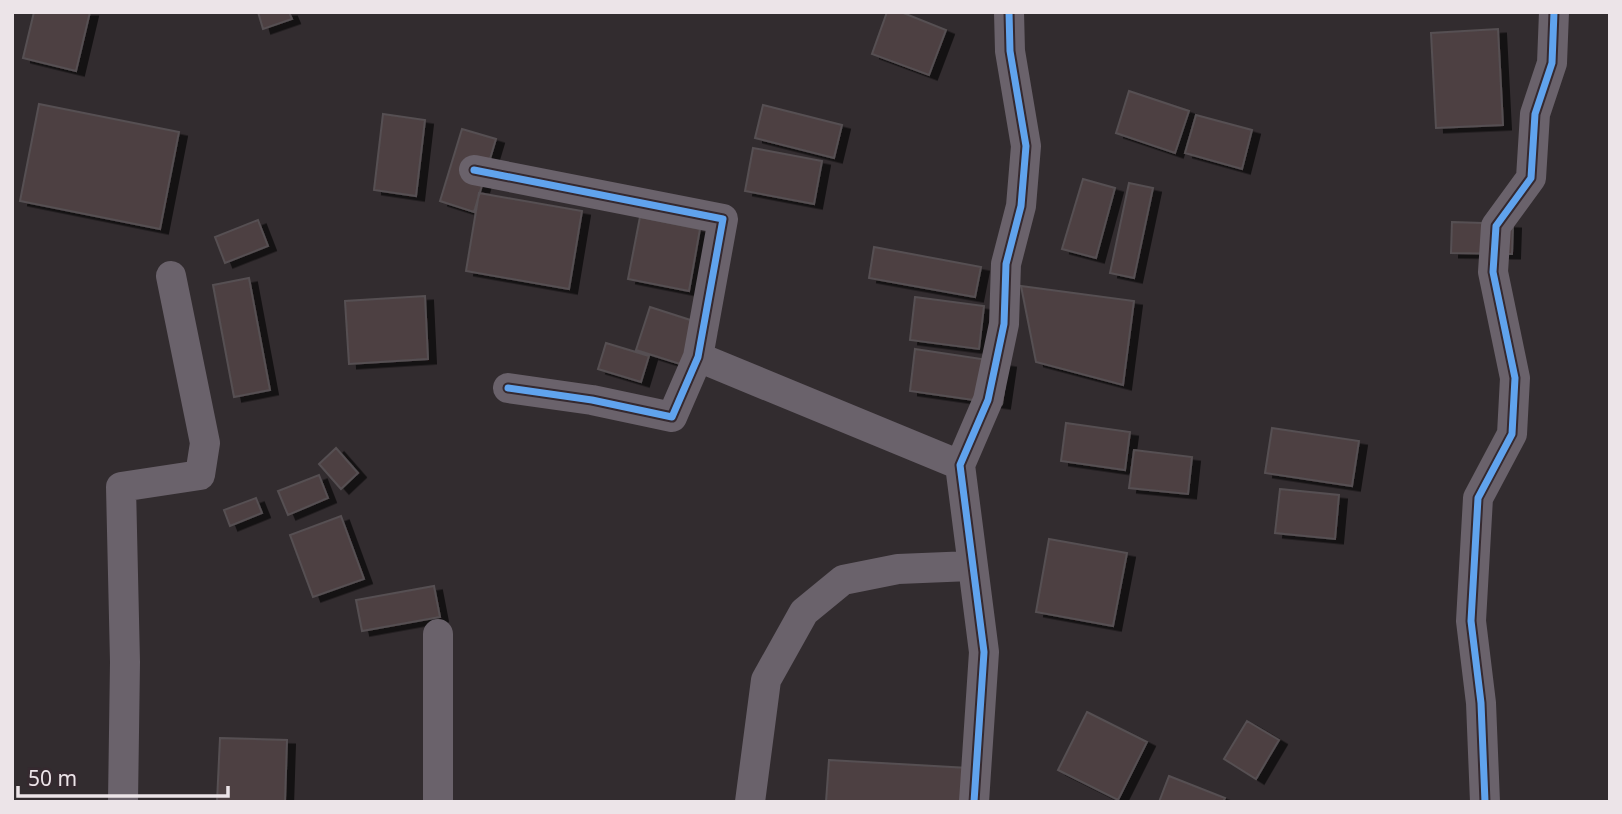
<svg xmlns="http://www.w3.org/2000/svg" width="1622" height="814" font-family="'Noto Sans',sans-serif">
	<defs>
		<filter id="shadow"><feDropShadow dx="8" dy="4.5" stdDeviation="0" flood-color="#0009"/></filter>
	</defs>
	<rect width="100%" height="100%" fill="#322c2f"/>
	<path fill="#4d4043" stroke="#565052" stroke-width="2" filter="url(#shadow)" d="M34,12H90L76,71L23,58Z
		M258,12H289L292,19L263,29Z
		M887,12H901L946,30L929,75L872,54Z
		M1498,29L1503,125L1436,128L1431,33Z
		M1129,91L1189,111L1175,153L1116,133Z
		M39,104L179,132L160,229L20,201Z
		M763,105L842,125L834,158L755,138Z
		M383,114L425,120L416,196L374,190Z
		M1196,115L1252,130L1242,169L1185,153Z
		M462,129L496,139L474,212L440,201Z
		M753,148L822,161L814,204L745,191Z
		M1083,179L1115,188L1096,258L1062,249Z
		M1129,183L1153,188L1134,278L1110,273Z
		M479,193L582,211L569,289L466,271Z
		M640,217L700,229L689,291L628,279Z
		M258,220L268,246L225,263L215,237Z
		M1452,222L1513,224L1512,254L1451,253Z
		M874,247L981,267L975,297L869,278Z
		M249,278L270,390L234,397L213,285Z
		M1021,286L1134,301L1123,385L1036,362Z
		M425,296L428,359L349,364L345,301Z
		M915,297L984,306L979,349L910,340Z
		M650,307L709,326L696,369L636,350Z
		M606,343L649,356L641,382L598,369Z
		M915,349L1008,363L1002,404L910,391Z
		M1066,423L1130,432L1125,470L1061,461Z
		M1272,428L1359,441L1352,486L1265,473Z
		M336,448L358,473L341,489L319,464Z
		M1134,450L1192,457L1188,494L1129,488Z
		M319,475L328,498L288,515L278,491Z
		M1280,489L1339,495L1335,539L1275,533Z
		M256,498L262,513L230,526L224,510Z
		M341,516L364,579L313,597L290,535Z
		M1049,539L1127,553L1113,626L1036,612Z
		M434,586L440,617L362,631L356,600Z
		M1087,712L1147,742L1118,800L1058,770Z
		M1247,721L1279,740L1256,779L1224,759Z
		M220,738L287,740L285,802H217Z
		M829,760L968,768L966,802H826Z
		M1169,776L1225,798L1223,802H1159Z"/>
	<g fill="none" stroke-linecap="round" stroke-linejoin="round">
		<path stroke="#6a626b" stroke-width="30" d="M474,170L723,219L698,357L672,417L592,400L508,388
			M698,357L960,465
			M438,634V802
			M123,802L125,662L121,487L200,475L205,443L171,276
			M750,802L766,680L804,612L843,580L898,569L971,566
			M974,802L984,652L960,465L988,400L1004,324L1006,264L1021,206L1026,146L1010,51L1009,12
			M1485,802L1481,703L1471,621L1478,498L1512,434L1515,378L1493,272L1496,226L1531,178L1535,114L1552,63L1554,12"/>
		<defs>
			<path id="cycleway" d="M474,170L723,219L698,357L672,417L592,400L508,388
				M974,802L984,652L960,465L988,400L1004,324L1006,264L1021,206L1026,146L1010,51L1009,12
				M1485,802L1481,703L1471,621L1478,498L1512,434L1515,378L1493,272L1496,226L1531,178L1535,114L1552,63L1554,12"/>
		</defs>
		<use href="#cycleway" stroke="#35292f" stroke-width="11"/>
		<use href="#cycleway" stroke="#60a3ed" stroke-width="7"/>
	</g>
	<rect width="1622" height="814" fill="none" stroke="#ece4e8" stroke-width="28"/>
	<path d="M18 786v10h210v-10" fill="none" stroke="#ece4e8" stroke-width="3.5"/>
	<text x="28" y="786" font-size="21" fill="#ece4e8" stroke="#35292f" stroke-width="5" paint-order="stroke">50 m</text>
</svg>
